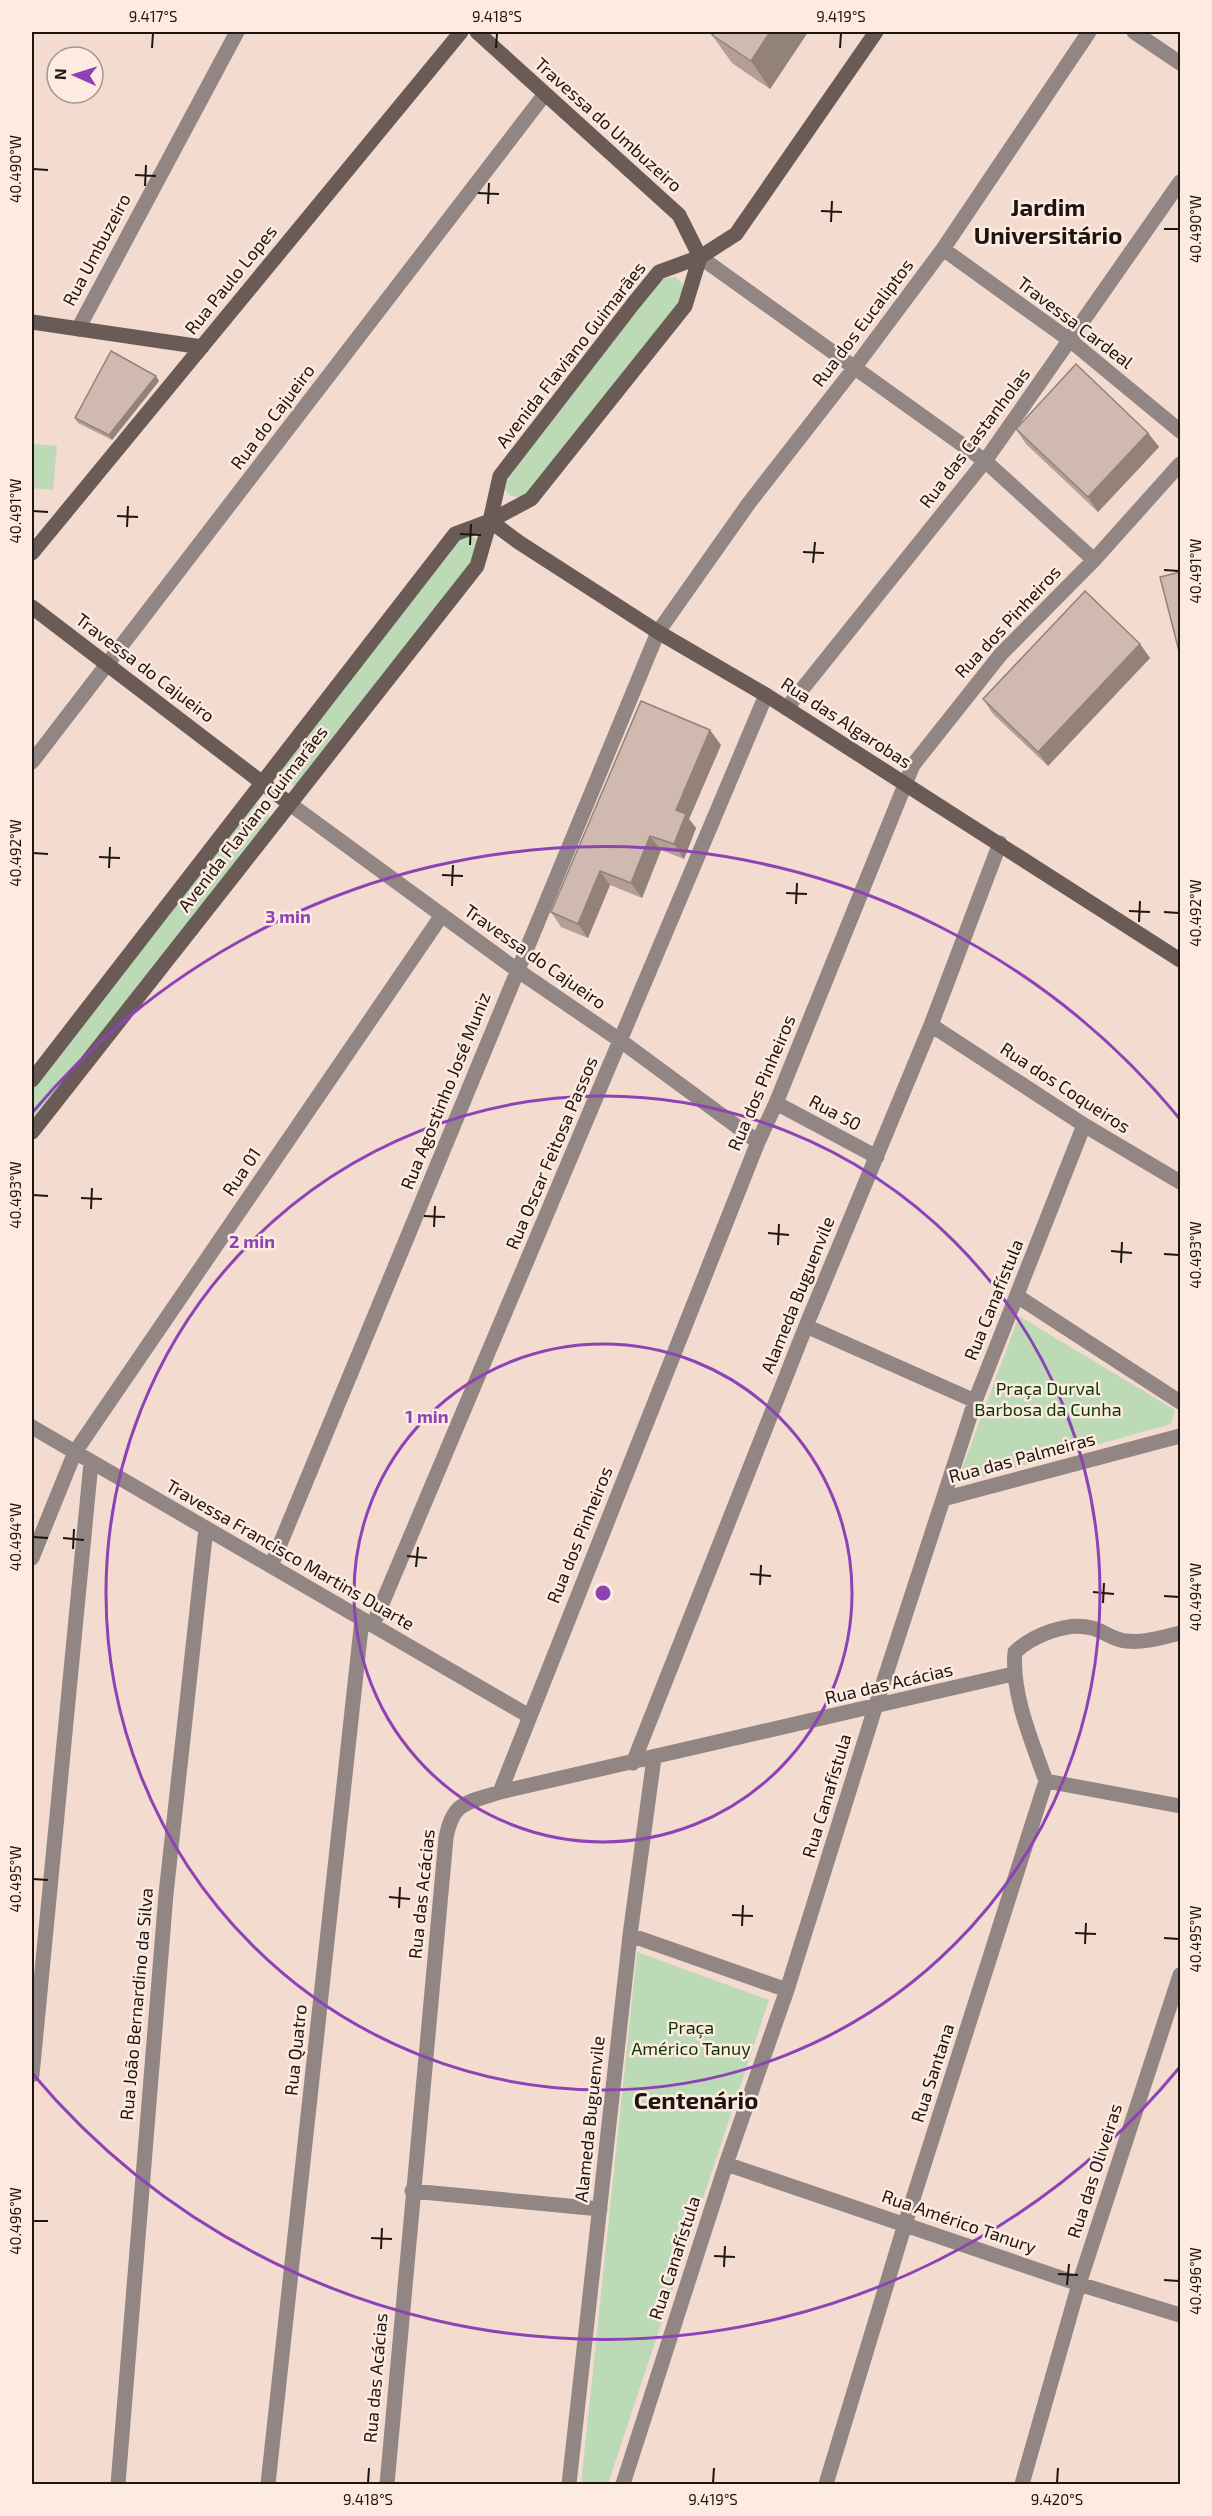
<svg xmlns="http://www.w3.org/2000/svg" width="1212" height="2516" font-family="'Exo 2',sans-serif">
	<rect width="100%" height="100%" fill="#f3dbd0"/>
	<path fill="#bcdab5" d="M675,277L682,283L685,294L522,499L509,495L502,484L662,279Z
		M32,444L57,446L53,490L32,488Z
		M464,534L473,536L480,544L477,555L303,781L294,786L280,776L279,765Z
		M251,803L265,808L272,822L32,1127V1088Z
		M1019,1316L1175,1410L1171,1424L967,1481L960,1474Z
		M637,1952L769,2000L608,2484H581Z"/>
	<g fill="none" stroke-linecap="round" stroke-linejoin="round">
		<path stroke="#918683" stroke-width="15" d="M1134,32L1180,63
			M943,249L1071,341L1180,431
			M700,257L985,461L1094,560
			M78,329L237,32
			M787,708L985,461L1180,182
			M32,762L545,94
			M290,804L517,970L621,1041L758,1142
			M931,1025L1084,1125L1180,1182
			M776,1103L877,1157
			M1017,1296L1180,1402
			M806,1326L975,1401
			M32,1427L529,1716
			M943,1499L1180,1436
			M32,1558L75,1452L442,915
			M271,1566L658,632L749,503L855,367L943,249L1089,32
			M373,1625L766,695
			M633,1763L806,1326L931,1025L1000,843
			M1046,1781L1180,1806
			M500,1792L758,1142L776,1103L913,765L1001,654L1094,560L1180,464
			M630,1935L787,1990
			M32,2075L91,1463
			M726,2164L1079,2284L1180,2315
			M412,2191L600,2209
			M118,2484L166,1894L206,1528
			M268,2484L362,1619
			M387,2484L446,1838C453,1800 468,1803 500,1792L1013,1674
			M569,2484L630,1935L654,1758
			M623,2484L726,2164L787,1990L875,1708L975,1401L1084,1125
			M826,2484L905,2224L1046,1781C1032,1742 1011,1693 1015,1652C1032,1636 1067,1621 1092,1628C1104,1631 1113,1640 1126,1641C1145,1643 1163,1637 1180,1633
			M1022,2484L1079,2284L1180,1975"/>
		<path stroke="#6a5b57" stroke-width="15" d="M477,32L679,215L700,257
			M32,322L202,347
			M490,521L520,543L658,632L766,695L1180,960
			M32,553L461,32
			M32,607L290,804
			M32,1080L455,534L490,521L500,476L633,304L659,272L700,257L736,234L876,32
			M32,1132L477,566L490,521L531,499L685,306L700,257"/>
	</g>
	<path fill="#b39f96" d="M715,32H808L770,89L732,63L712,35Z
		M159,381L112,440L78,423L75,418Z
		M1016,429L1148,433L1159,447L1098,512L1026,444Z
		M1140,644L1150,658L1048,766L993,714L983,699Z
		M721,745L689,819L696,828L684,859L661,850L642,898L610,885L588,938L561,927L551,912Z"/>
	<path fill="#92827a" d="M770,32H808L770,89L751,61Z
		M156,376L159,381L112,440L109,435Z
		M1148,433L1159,447L1098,512L1088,497Z
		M1140,644L1150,658L1048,766L1038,752Z
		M710,730L721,745L689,819L696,828L684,859L674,844L676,810Z
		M650,836L661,850L642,898L631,883Z
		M600,871L610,885L588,938L578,924Z"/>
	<path fill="#d0b9ae" stroke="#92827a" stroke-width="1.5" d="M715,32H770L751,61L712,35Z
		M111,351L156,376L109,435L75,418Z
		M1076,364L1148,433L1088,497L1016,429Z
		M1180,572V655L1160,577Z
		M1085,591L1140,644L1038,752L983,699Z
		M641,701L710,730L676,810L686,814L674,844L650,836L631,883L600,871L578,924L551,912Z"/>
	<path fill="none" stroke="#1e1511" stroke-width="2" d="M152,48L153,33M496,48L497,33M840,48L841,33M33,169L48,170M135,175L156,176M145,186L146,165M478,193L499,194M488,204L489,183M821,211L842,212M831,222L832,201M1164,229H1179M33,511L48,512M117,516L138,517M127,527L128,506M460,534L481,535M470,545L471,524M803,552L824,553M813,563L815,542M1164,570L1179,571M33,853L48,854M99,857L120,858M109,868L110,847M442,875L463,876M452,886L453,865M786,893L807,894M796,904L797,883M1129,911L1150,912M1164,912L1179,913M1139,922L1140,901M33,1195L48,1196M81,1198L102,1199M91,1209L92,1188M424,1216L445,1217M434,1227L435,1206M768,1233L789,1235M778,1245L779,1224M1111,1251L1132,1253M1164,1254L1179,1255M1121,1263L1122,1242M33,1537L48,1538M63,1538L84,1540M73,1549L74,1529M407,1556L427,1558M416,1567L418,1547M750,1574L771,1576M760,1585L761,1565M1093,1592L1114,1594M1164,1596L1179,1597M1103,1603L1104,1583M33,1879L48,1880M389,1897L410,1899M399,1908L400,1887M732,1915L753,1916M742,1926L743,1905M1075,1933L1096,1934M1164,1938L1179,1939M1085,1944L1086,1923M33,2221H48M371,2238L392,2239M381,2249L382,2228M714,2256L735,2257M724,2267L725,2246M1058,2274L1078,2275M1164,2280L1179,2281M1067,2285L1069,2264M368,2483L369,2468M713,2483L714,2468M1057,2483L1058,2468"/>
	<g fill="none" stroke="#8d43b5" stroke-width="3">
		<circle cx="603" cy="1593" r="249"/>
		<circle cx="603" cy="1593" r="497"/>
		<path d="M1179 2068A746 746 0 0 1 32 2073M32 1113A746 746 0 0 1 1179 1118"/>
	</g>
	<g text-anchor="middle" stroke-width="5" stroke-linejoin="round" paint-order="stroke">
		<g font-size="18" fill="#1e1511" stroke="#fdeae0">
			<text transform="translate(608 125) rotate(42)" y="6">Travessa do Umbuzeiro</text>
			<text transform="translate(97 250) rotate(-62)" y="6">Rua Umbuzeiro</text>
			<text transform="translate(231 280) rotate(-51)" y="6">Rua Paulo Lopes</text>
			<text transform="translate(863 323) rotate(-53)" y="6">Rua dos Eucaliptos</text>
			<text transform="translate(1075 323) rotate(37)" y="6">Travessa Cardeal</text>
			<text transform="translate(571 355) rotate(-52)" y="6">Avenida Flaviano Guimarães</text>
			<text transform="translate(273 417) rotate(-53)" y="6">Rua do Cajueiro</text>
			<text transform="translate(975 438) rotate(-53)" y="6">Rua das Castanholas</text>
			<text transform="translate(1008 622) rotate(-47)" y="6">Rua dos Pinheiros</text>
			<text transform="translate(145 668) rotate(37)" y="6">Travessa do Cajueiro</text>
			<text transform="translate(846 723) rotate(33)" y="6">Rua das Algarobas</text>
			<text transform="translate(253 819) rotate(-52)" y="6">Avenida Flaviano Guimarães</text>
			<text transform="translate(535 957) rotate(35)" y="6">Travessa do Cajueiro</text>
			<text transform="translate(762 1083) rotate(-67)" y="6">Rua dos Pinheiros</text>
			<text transform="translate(1065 1088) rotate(33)" y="6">Rua dos Coqueiros</text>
			<text transform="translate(446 1091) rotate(-68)" y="6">Rua Agostinho José Muniz</text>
			<text transform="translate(835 1113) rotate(28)" y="6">Rua 50</text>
			<text transform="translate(552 1153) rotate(-67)" y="6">Rua Oscar Feitosa Passos</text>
			<text transform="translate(242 1172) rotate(-56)" y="6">Rua 01</text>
			<text transform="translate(798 1295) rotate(-68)" y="6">Alameda Buguenvile</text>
			<text transform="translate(994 1300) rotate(-68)" y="6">Rua Canafístula</text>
			<text transform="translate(1022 1458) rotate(-15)" y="6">Rua das Palmeiras</text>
			<text transform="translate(580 1535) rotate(-68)" y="6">Rua dos Pinheiros</text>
			<text transform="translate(290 1555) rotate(30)" y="6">Travessa Francisco Martins Duarte</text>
			<text transform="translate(889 1684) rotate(-13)" y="6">Rua das Acácias</text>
			<text transform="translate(827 1796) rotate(-73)" y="6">Rua Canafístula</text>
			<text transform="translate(422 1894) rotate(-84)" y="6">Rua das Acácias</text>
			<text transform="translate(137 2004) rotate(-85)" y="6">Rua João Bernardino da Silva</text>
			<text transform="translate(296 2050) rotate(-84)" y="6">Rua Quatro</text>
			<text transform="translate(933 2073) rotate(-72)" y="6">Rua Santana</text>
			<text transform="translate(590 2119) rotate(-84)" y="6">Alameda Buguenvile</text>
			<text transform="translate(1095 2171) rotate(-72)" y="6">Rua das Oliveiras</text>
			<text transform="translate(959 2222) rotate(19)" y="6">Rua Américo Tanury</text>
			<text transform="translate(675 2258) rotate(-72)" y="6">Rua Canafístula</text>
			<text transform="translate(376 2378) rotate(-85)" y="6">Rua das Acácias</text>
		</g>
		<g font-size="18" fill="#0a3700" stroke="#fdeae0">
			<text x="1048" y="1395">Praça Durval<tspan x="1048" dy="21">Barbosa da Cunha</tspan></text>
			<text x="691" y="2034">Praça<tspan x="691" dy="21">Américo Tanuy</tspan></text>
		</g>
		<g font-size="24" font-weight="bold" fill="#1e1511" stroke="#fdeae0">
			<text x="1048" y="216">Jardim<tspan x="1048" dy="28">Universitário</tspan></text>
			<text x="696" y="2109">Centenário</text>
		</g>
	</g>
	<circle cx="603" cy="1593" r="9" fill="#8d43b5" stroke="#fdeae0" stroke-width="3"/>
	<g font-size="18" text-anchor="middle" font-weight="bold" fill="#8d43b5" stroke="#fdeae0" stroke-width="5" stroke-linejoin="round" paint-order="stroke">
		<text x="288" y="923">3 min</text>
		<text x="252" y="1248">2 min</text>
		<text x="427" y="1423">1 min</text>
	</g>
	<rect width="1212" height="2516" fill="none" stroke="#fdeae0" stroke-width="66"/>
	<g transform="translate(75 75) rotate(273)"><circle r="28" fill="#fdeae0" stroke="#a4958d" stroke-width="1.5"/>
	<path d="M0-4.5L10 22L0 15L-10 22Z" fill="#8d43b5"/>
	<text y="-9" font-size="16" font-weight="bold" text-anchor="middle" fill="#1e1511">N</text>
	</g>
	<rect x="33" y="33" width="1146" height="2450" fill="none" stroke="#1e1511" stroke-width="2"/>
	<g font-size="15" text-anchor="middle" fill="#1e1511">
		<text x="153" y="22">9.417°S</text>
		<text x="497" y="22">9.418°S</text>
		<text x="841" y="22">9.419°S</text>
		<text transform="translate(16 169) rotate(-90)" y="5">40.490°W</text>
		<text transform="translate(1196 229) rotate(-90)" y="5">40.490°W</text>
		<text transform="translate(16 511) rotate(-90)" y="5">40.491°W</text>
		<text transform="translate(1196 571) rotate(-90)" y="5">40.491°W</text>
		<text transform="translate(16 853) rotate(-90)" y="5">40.492°W</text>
		<text transform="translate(1196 913) rotate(-90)" y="5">40.492°W</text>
		<text transform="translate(16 1195) rotate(-90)" y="5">40.493°W</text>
		<text transform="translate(1196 1255) rotate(-90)" y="5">40.493°W</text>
		<text transform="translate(16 1537) rotate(-90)" y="5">40.494°W</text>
		<text transform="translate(1196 1597) rotate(-90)" y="5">40.494°W</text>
		<text transform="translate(16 1879) rotate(-90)" y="5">40.495°W</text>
		<text transform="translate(1196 1939) rotate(-90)" y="5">40.495°W</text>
		<text transform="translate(16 2221) rotate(-90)" y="5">40.496°W</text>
		<text transform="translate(1196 2281) rotate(-90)" y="5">40.496°W</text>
		<text x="368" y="2505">9.418°S</text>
		<text x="713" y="2505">9.419°S</text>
		<text x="1057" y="2505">9.420°S</text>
	</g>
</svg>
